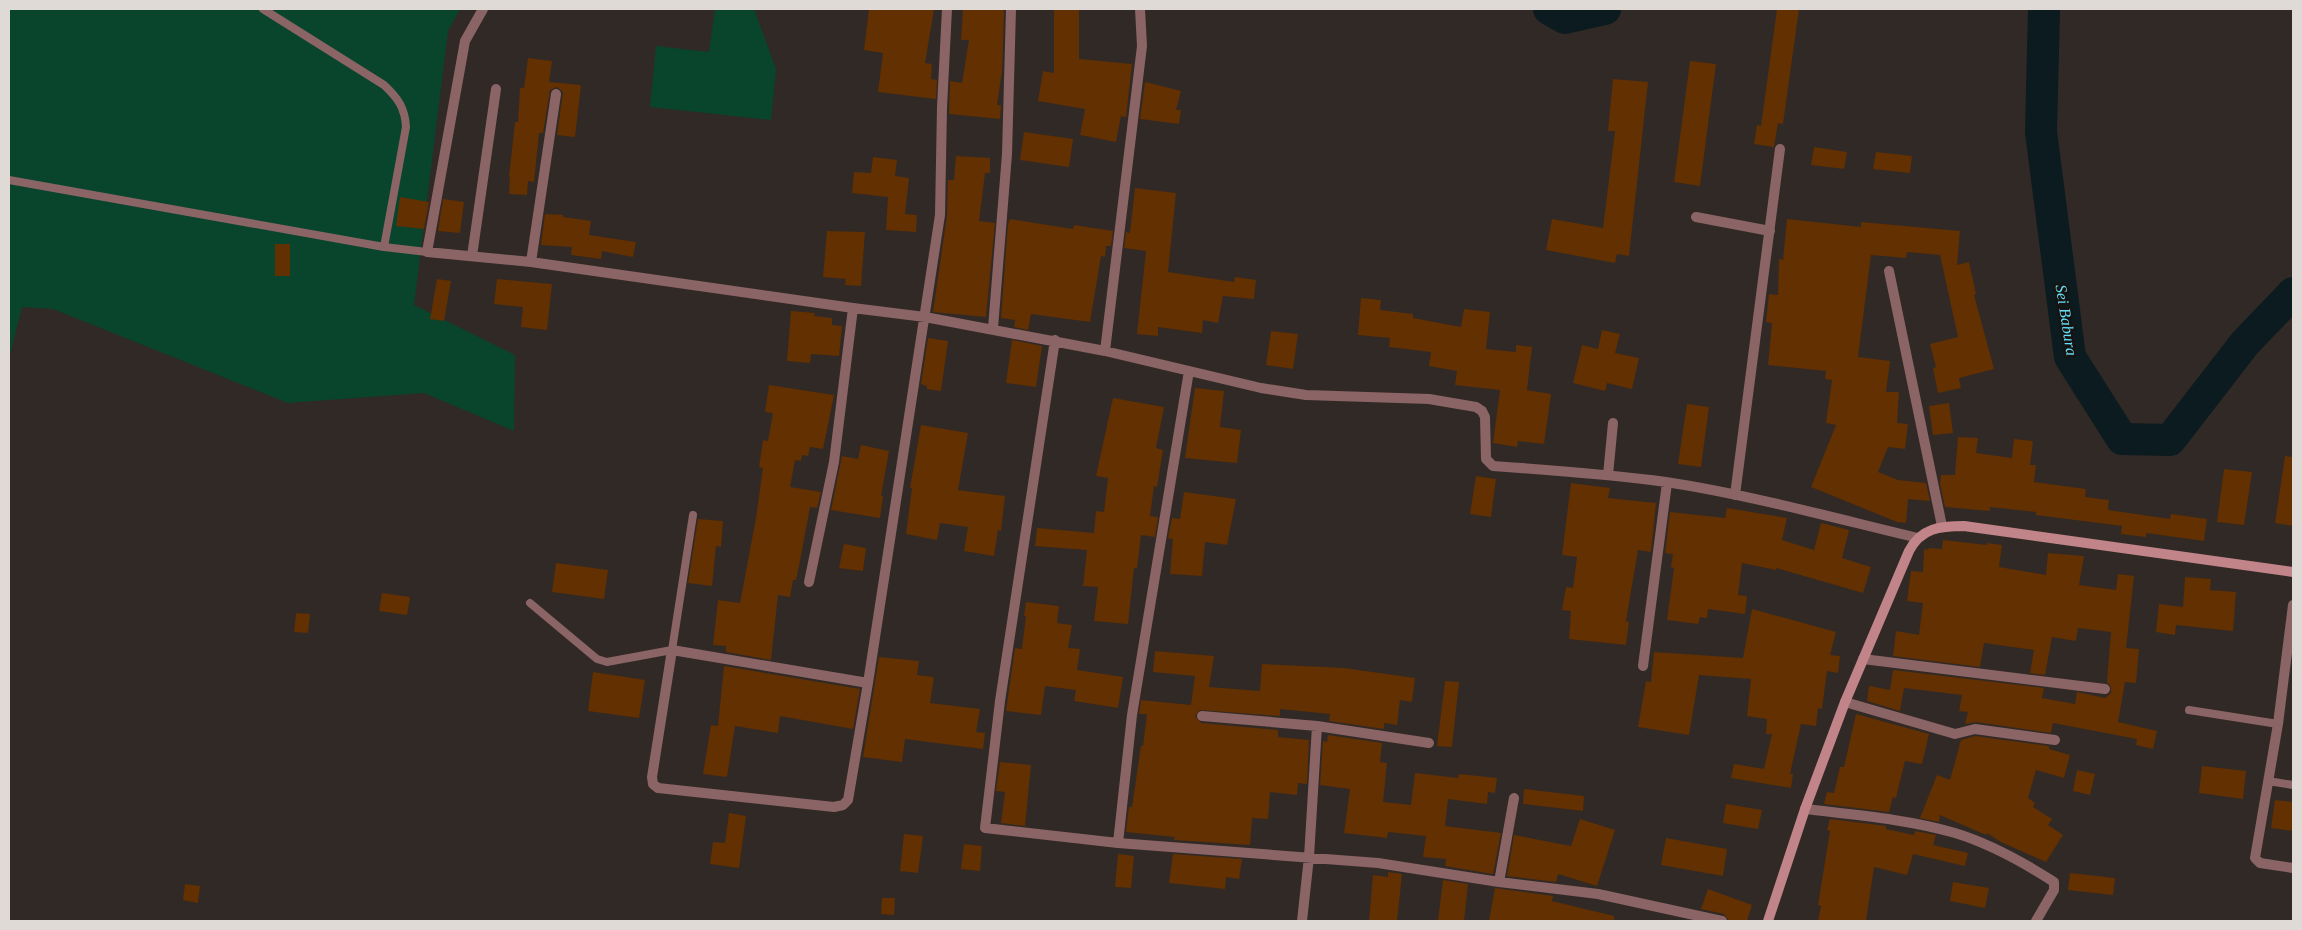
<svg xmlns="http://www.w3.org/2000/svg" width="2302" height="930" font-family="'Times New Roman',serif">
	<rect width="100%" height="100%" fill="#312925"/>
	<path fill="#09442d" d="M9,9H460L448,31L414,305L515,355L514,431L424,393L288,403L53,309L22,307L9,358Z
		M715,9H754L776,69L771,120L650,107L656,46L709,52Z"/>
	<g fill="none" stroke-linecap="round" stroke-linejoin="round">
		<path stroke="#0b1b1f" stroke-width="32" d="M1549,9L1565,18L1605,9
			M2044,9L2041,132L2070,357L2122,439L2170,440L2245,343L2293,293"/>
	</g>
	<path fill="#623001" d="M869,9H934L925,63L932,64L931,79L937,80L936,99L878,92L883,53L864,50Z
		M963,9H1003L1004,12L1002,71L997,105H1001L1000,119L949,114L950,81L962,83L969,40H961Z
		M1054,9H1079V59L1132,64L1126,117L1121,116L1116,142L1080,135L1085,109L1038,101L1043,71L1054,73Z
		M1777,9H1799L1783,124L1778,123L1774,147L1754,144L1757,125L1761,126Z
		M528,58L552,61L549,82L581,85L575,137L557,135L563,92L557,87L550,90L543,133H539L534,182L528,181L527,195L509,194L510,177H509L515,122H518L520,88H524Z
		M1690,61L1716,64L1700,186L1674,182Z
		M1613,79L1648,82L1629,256L1617,254L1615,263L1546,250L1552,219L1603,228L1615,131H1608Z
		M1145,82L1181,91L1176,110H1181L1179,124L1140,119Z
		M1024,132L1073,139L1069,167L1020,160Z
		M1814,147L1847,152L1844,169L1811,165Z
		M1876,152L1912,156L1910,173L1873,169Z
		M956,156L990,158V173H985L979,221L995,223L986,317L933,312L947,216L948,180H954Z
		M873,157L897,160L895,176L909,178L905,214L917,215L916,232L886,230L888,197L852,193L854,172L871,173Z
		M1135,188L1176,193L1168,272L1234,282L1235,277L1256,280L1254,299L1223,296L1218,323L1203,320L1202,333L1158,327V336L1137,334L1146,251L1124,248L1126,232L1130,233Z
		M400,197L429,202L424,229L396,226Z
		M443,199L464,202L460,233L438,231Z
		M545,214L563,215V217L591,221L589,235L636,242L633,257L602,251L601,259L571,255L572,247L541,245Z
		M1010,219L1073,229L1074,225L1113,231L1111,246H1106L1105,257L1101,256L1090,322L1031,314L1028,330L1014,327L1015,320L1001,318L1008,224Z
		M1787,219L1861,227V222L1960,231L1957,265L1969,262L1976,294L1974,295L1994,369L1959,378L1961,388L1938,393L1933,368L1936,367L1930,344L1958,337L1940,255L1907,252L1906,258L1871,255L1858,357L1890,361L1886,392H1899L1897,423L1908,424L1905,449L1888,447L1878,472L1898,480L1926,483L1930,501L1908,499L1906,523L1897,522L1811,487L1836,425L1826,423L1832,380L1825,379L1826,371L1768,365L1772,323L1766,322L1769,294L1778,295L1779,259L1783,260Z
		M827,231L865,232L861,286L845,285L846,279L823,277Z
		M275,244H290V276H275Z
		M437,279L451,281L444,321L430,319Z
		M497,279L552,284L547,330L521,327L523,307L494,304Z
		M1361,298L1381,300L1380,310L1413,314V318L1461,327L1464,309L1490,312L1486,349L1516,352V345L1532,347L1527,390L1551,394L1544,444L1518,441L1517,447L1493,443L1500,390L1455,385L1457,371L1429,366L1431,352L1389,347L1390,338L1358,335Z
		M791,311L815,313L814,316L832,318V325L842,326L839,356L811,354L810,363L787,361Z
		M1602,330L1620,334L1615,353L1639,358L1632,389L1607,383L1605,391L1573,383L1582,345L1598,349Z
		M1271,331L1298,334L1293,369L1266,365Z
		M928,338L948,341L941,391L927,389V386L921,384Z
		M1012,340L1042,346L1036,387L1006,383Z
		M769,385L834,395L823,449L810,447L808,456L802,455L801,461L795,460L790,487L821,492L817,508L810,507L800,561L796,580H793L790,597L778,595L771,660L726,652V646L713,645L718,600L740,603L756,518L763,468L759,467L763,440L768,441L773,413L765,412Z
		M1195,388L1224,391L1220,427L1241,430L1237,463L1185,458Z
		M1113,398L1164,407L1156,448L1163,450L1157,487L1154,486L1150,516L1158,517L1155,537L1141,535L1137,568H1134L1128,624L1094,621L1098,587L1083,586L1087,550L1035,546L1037,528L1094,533L1096,511L1104,512L1108,478L1096,476Z
		M1949,403L1953,433L1933,435L1929,406Z
		M1687,404L1709,407L1701,467L1678,464Z
		M921,425L968,433L958,490L1005,496L1001,531L998,530L994,556L964,551L968,527L940,523L937,540L906,534L912,488H910Z
		M1958,437L1978,438L1976,453L2012,458L2014,439L2033,441L2030,465H2036L2034,482L2086,489L2085,497L2109,500L2108,510L2170,519L2171,514L2207,519L2204,541L2146,533V537L2121,534L2122,526L2036,515V512L1990,507V511L1945,507L1940,484L1941,475H1955Z
		M861,445L889,451L881,496H883L880,518L831,510L842,456L858,459Z
		M2285,456L2293,457V526L2275,523Z
		M2224,469L2252,472L2244,525L2217,522Z
		M1476,476L1496,479L1491,517L1470,514Z
		M1571,483L1610,488L1608,498L1656,503L1651,552L1638,550L1626,621L1629,622L1626,645L1569,639L1571,611L1562,610L1566,587L1573,588L1577,557L1562,555Z
		M1184,492L1236,499L1227,545L1205,542L1202,576L1170,574L1173,539L1168,538L1172,518L1180,519Z
		M1727,508L1787,518L1782,540L1814,550L1821,523L1849,530L1842,558L1871,567L1863,593L1776,568V570L1742,563L1738,595L1747,596L1745,614L1708,609L1707,618L1700,617L1698,624L1667,620L1674,568L1671,567L1673,554L1665,553L1670,512L1725,518Z
		M698,519L723,521L721,547L716,546L712,586L688,583Z
		M1943,540L1987,545V543L2002,545L1999,567L2046,575L2048,553L2084,556L2079,585L2116,590L2118,574L2134,576L2126,648L2139,649L2136,683L2125,682L2118,722L2157,731L2153,749L2136,745L2137,739L2053,723L2051,733L1976,722L1965,724L1968,712L1959,711L1962,695L1904,688L1900,711L1867,701L1869,686L1890,690L1893,670L2044,688L2042,698L2075,704L2077,692L2105,698L2111,693V687L2107,682L2111,632L2078,628L2076,641L2052,637L2045,675L2030,673L2034,650L1984,643L1980,667L1893,656L1896,631L1919,635L1923,603L1907,601L1911,571L1923,572L1924,549L1928,550L1929,548L1942,549Z
		M844,544L866,548L863,571L839,568Z
		M556,563L608,570L604,599L552,592Z
		M2185,577L2211,579L2210,590L2236,592L2233,631L2176,625L2175,635L2156,632L2159,604L2183,607Z
		M382,593L410,597L407,615L379,611Z
		M1026,602L1059,606L1057,623L1072,625L1068,648L1080,649L1077,670L1123,677L1118,708L1074,701L1076,690L1045,686L1041,715L1006,711L1015,648L1022,649L1026,616H1024Z
		M1752,609L1836,632L1830,655L1840,656L1838,673L1827,671L1822,709L1818,708L1816,726L1801,724L1790,774H1793L1791,788L1731,778L1734,764L1764,769L1772,734H1766L1767,719L1747,716L1751,679L1699,675L1689,735L1638,727L1646,681L1651,682L1654,652L1743,658Z
		M296,613L310,614L308,633L294,632Z
		M1155,651L1214,656L1209,687L1260,691L1262,664L1344,668L1415,678L1412,702L1400,700L1397,725L1384,723V729L1329,721L1330,714L1280,709V716L1200,710L1195,716L1201,723L1278,730V737L1309,740L1307,784L1298,783L1297,795L1270,792L1268,819L1252,818L1250,845L1174,840L1175,837L1126,832L1129,807H1132L1141,746H1143L1147,714H1139L1141,700L1191,705L1195,676L1153,672Z
		M879,657L919,661L917,675L934,677L930,703L980,709L976,732L985,733L983,749L905,739L902,762L863,757Z
		M724,666L860,689L853,729L780,716L778,733L735,726L727,777L703,774L711,725L718,726Z
		M593,672L645,680L639,718L588,711Z
		M1445,681L1459,682L1452,747L1437,746Z
		M1856,714L1929,734L1922,764L1905,761L1896,798L1893,797L1889,812L1824,804L1827,792L1834,793L1840,767H1844Z
		M1328,735L1382,743L1380,762L1387,763L1383,802L1411,805L1415,773L1458,778L1459,774L1497,778L1495,793L1488,792L1487,804L1448,799L1445,826L1501,833L1493,874L1445,866L1446,859L1423,857L1426,836L1388,832L1387,838L1344,833L1350,789L1320,785L1323,741L1327,742Z
		M1975,736L2049,746V749L2070,755L2064,778L2036,770L2028,798L2035,803L2033,807L2052,819L2048,825L2063,835L2046,862L2001,842L1987,833L1986,835L1940,815L1939,822L1920,818L1937,775L1950,780L1961,740Z
		M1000,762L1031,765L1025,826L1001,823L1005,792L996,791Z
		M2202,766L2246,771L2243,799L2199,793Z
		M2077,770L2095,774L2090,795L2073,791Z
		M1524,789L1584,796L1583,811L1523,804Z
		M2275,800L2293,802V831L2271,828Z
		M1726,804L1762,810L1758,829L1723,823Z
		M729,813L746,816L739,868L710,864L713,842L725,843Z
		M1580,819L1615,830L1597,886L1558,874L1556,882L1507,876L1514,835L1571,846Z
		M1830,819L1886,826V829L1914,835L1915,831L1936,835L1933,845L1968,853L1965,866L1913,854L1907,875L1874,867L1866,921H1818L1821,906L1818,905L1830,831L1827,830Z
		M904,834L923,836L918,873L900,871Z
		M1666,838L1727,849L1723,876L1661,865Z
		M964,844L982,846L980,871L961,869Z
		M1118,854L1134,856L1131,888L1115,887Z
		M1173,854L1242,859L1239,879L1226,877L1225,889L1169,883Z
		M1388,872L1402,874L1397,921H1369L1373,875L1388,877Z
		M2070,873L2115,878L2113,895L2068,890Z
		M1443,880L1468,884L1464,921H1438Z
		M1953,882L1989,888L1985,908L1950,901Z
		M185,884L200,886L198,903L183,900Z
		M1495,888L1553,896L1552,901L1614,916V921H1489Z
		M1708,889L1752,905L1747,921H1729L1724,914L1701,909Z
		M882,898H895L894,915L881,914Z"/>
	<g fill="none" stroke-linecap="round" stroke-linejoin="round">
		<path stroke="#8b6466" stroke-width="8" d="M263,9L384,85C398,98 405,108 406,127L384,247
			M9,180L384,247L427,252
			M530,603L597,659L607,662L672,650L693,515
			M2189,710L2278,724
			M2268,781L2293,785"/>
		<path stroke="#8b6466" stroke-width="10" d="M483,9L465,41L427,252L531,262L853,308L925,317L1105,351L1261,388L1306,395L1429,399L1476,407L1482,411L1485,417L1486,459L1493,466C1551,470 1609,474 1666,482C1751,495 1834,518 1918,538
			M1696,217L1770,231
			M472,256L496,89
			M531,262L556,94
			M1889,271L1942,526
			M993,328L1007,154L1011,9
			M1055,340L1000,701L985,828L1118,843L1378,863L1499,882L1598,894L1722,921
			M1105,351L1142,46L1140,9
			M1608,475L1613,423
			M1735,495L1780,149
			M809,582L834,462L853,308
			M2293,605L2278,724L2255,858L2260,863L2293,868
			M1863,659L2105,689
			M1643,666L1667,483
			M868,683L672,650L652,777L653,784L658,788L834,807L843,805L848,800L868,683L940,215L942,107L947,9
			M1845,702L1955,734L1975,729L2055,740
			M1202,716L1317,726L1429,743
			M1805,809C1855,815 1907,819 1955,833C1991,844 2023,862 2054,882V890L2036,921
			M1118,843L1132,715L1189,371
			M1499,882L1514,798
			M1302,921L1309,857L1317,726"/>
		<path stroke="#c18488" stroke-width="10" d="M1768,921L1805,809L1845,702L1909,551C1921,528 1940,526 1964,526L2293,572"/>
	</g>
	<g text-anchor="middle" stroke-width="5" stroke-linejoin="round" paint-order="stroke">
		<g font-size="16" font-style="italic" fill="#66dffa" stroke="#161311">
			<text transform="translate(2067 320) rotate(81)" y="6">Sei Babura</text>
		</g>
	</g>
	<rect width="2302" height="930" fill="none" stroke="#e0dad7" stroke-width="20"/>
</svg>
